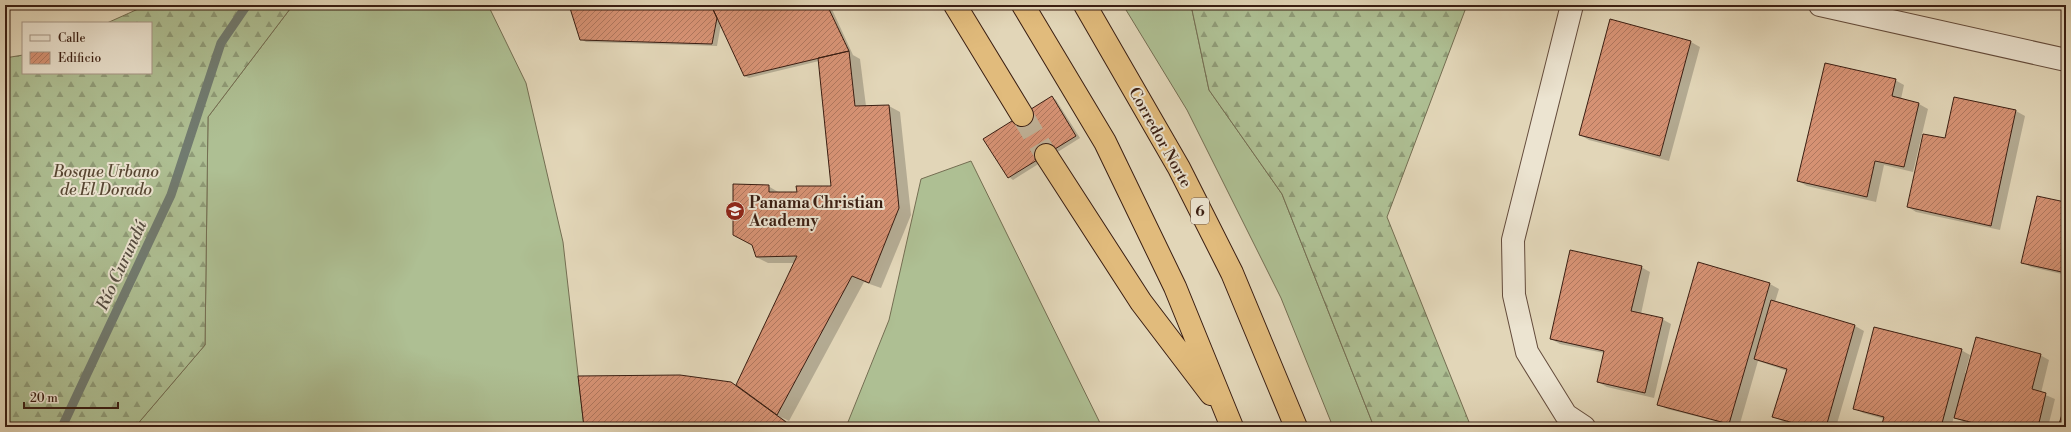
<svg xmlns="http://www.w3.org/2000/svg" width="2071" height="432" font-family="'Libre Bodoni',serif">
	<defs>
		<pattern id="forest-firs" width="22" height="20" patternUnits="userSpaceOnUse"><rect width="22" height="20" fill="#aebf93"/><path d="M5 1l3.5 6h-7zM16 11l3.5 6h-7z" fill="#8f9b77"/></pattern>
		<pattern id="building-hatch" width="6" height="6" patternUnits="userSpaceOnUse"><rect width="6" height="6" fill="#d69274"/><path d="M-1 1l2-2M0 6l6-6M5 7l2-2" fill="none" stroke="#af775e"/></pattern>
	</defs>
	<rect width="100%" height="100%" fill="#e2d6b8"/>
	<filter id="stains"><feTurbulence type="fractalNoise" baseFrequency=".005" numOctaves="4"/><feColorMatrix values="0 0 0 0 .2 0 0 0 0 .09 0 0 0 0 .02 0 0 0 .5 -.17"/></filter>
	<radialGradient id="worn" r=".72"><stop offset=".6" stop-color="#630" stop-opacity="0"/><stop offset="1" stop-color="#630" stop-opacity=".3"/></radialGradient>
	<path fill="#aebf93" stroke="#746e52" d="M293,5H488L526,83L563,242L584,427H135L205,345L208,117Z
		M1123,5H1191L1209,90L1282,194L1374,427H1333L1281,298L1187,110Z
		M971,161L1102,427H846L889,320L921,179Z"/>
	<path fill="url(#forest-firs)" stroke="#746e52" d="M147,5H293L208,117L205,345L135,427H5V58L23,55V73H151V23H107Z
		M1191,5H1467L1387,217L1471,427H1374L1282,194L1209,90Z"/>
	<path fill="#0003" d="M570,5H830L853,55L860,59L866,106H889L900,112L911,215L881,288L864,282L789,421L781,417L794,427H585L731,383L737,386L795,263H768L756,257L768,186L780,193H798L833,187L819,61L749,78L744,76L721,24L717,46L586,42L581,39Z
		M2048,5H2066V10Z
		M1611,21L1691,42L1700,47L1669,161L1589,140L1580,135Z
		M1895,80L1904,85L1901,99L1919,104L1928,109L1913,172L1884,165L1876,202L1807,186L1798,181Z
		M1052,97L1056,100L1080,138L1013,180L1009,177Z
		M1955,98L2016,111L2025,116L2000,230L1916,212L1908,207L1945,139Z
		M2066,203V275L2031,267L2022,262Z
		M1699,263L1770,284L1779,289L1775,302L1855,326L1864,331L1836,427H1802L1782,421L1774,416L1787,371L1758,361L1739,427L1667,409L1658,404Z
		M1641,267L1650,272L1641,314L1662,319L1671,324L1654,398L1607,387L1598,382L1604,353L1560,344L1551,339Z
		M1961,350L1970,355L1965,373H1967L2040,355L2049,360L2041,393L2055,399L2048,427H1982L1964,422L1954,417L1951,427H1882L1884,419L1863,413L1854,408Z"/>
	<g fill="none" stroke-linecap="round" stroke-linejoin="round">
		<path stroke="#717b70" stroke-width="9" d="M62,427L171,195L221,43L247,5"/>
	</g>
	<path fill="url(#building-hatch)" stroke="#3a1e12" d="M569,5H711L717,18L712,44L580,40Z
		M711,5H827L849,51L744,76Z
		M1610,19L1691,41L1660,156L1579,135Z
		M849,51L855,106L889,105L899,208L869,283L852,276L777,415L736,385L797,256L756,257L752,245L733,235V184L769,185V192H797L796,186H831L818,58Z
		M1825,63L1896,79L1892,96L1919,103L1904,167L1875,161L1867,197L1797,181Z
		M1052,96L1076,136L1008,178L983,139Z
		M1954,97L2016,110L1991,226L1907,207L1923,134L1945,138Z
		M2037,196L2065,202L2066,199V273L2021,263Z
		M1570,250L1642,266L1631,311L1663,318L1645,393L1597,382L1604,351L1550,339Z
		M1698,262L1770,283L1729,424L1657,405Z
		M1771,300L1855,325L1826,427H1808L1772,417L1787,369L1754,359Z
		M1874,327L1962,349L1941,427H1881L1884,417L1853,409Z
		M1976,337L2041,354L2032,389L2046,393L2038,427H1982V425L1954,418Z
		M680,375L731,382L786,422L782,427H584L578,376Z
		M2066,402V427H2058Z"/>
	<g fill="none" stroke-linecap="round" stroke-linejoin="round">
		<path stroke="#c0b197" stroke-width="22" stroke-dasharray="22 11" stroke-linecap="butt" d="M1022,115L1046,155"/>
		<defs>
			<path id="street" d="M1572,5L1513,240L1514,295L1527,352L1566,415L1584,427
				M1820,5L2066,60"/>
			<path id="highway" d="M955,5L1022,115
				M1023,5L1105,142L1175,287L1232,427
				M1085,5L1179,168L1232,273L1296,427
				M1046,155L1141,302L1211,394"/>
		</defs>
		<use href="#street" stroke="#644c3c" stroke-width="24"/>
		<use href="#highway" stroke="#3a1e12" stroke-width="24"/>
		<use href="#street" stroke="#ece4d1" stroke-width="22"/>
		<use href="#highway" stroke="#e1bb7c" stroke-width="22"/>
	</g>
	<defs>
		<symbol id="school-disc" viewBox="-11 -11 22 22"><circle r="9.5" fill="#8f2418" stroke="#ece4d1"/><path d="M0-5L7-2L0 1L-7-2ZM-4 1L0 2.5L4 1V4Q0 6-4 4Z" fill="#fff"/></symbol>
	</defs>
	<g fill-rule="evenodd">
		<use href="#school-disc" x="724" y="200" width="22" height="22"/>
	</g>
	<g text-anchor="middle" stroke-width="4" stroke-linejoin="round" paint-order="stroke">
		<rect fill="#ece4d1" stroke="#6f594b" stroke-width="1" x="1191" y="198" width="18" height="26" rx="3"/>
		<g font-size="15" font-weight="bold" fill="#3a1e12">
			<text x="1200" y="216">6</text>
		</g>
		<g font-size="16" fill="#3a1e12" stroke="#ece4d1">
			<text transform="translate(1161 137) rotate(61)" y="6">Corredor Norte</text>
		</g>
		<g font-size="16" font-style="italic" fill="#574632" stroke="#ece4d1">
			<text x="106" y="177">Bosque Urbano<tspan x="106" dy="18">de El Dorado</tspan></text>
		</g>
		<g font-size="16" font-weight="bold" fill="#3a1e12" stroke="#ece4d1" text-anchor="start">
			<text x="749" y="208">Panama Christian<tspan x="749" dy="18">Academy</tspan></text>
		</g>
		<g font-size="17" font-style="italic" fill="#554c41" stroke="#ece4d1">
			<text transform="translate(121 265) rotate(-65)" y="6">Río Curundú</text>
		</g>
	</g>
	<rect width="2071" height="432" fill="none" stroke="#e2d6b8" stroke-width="20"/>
	<rect x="6" y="6" width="2059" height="420" fill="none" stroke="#3a1e12" stroke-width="2"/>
	<rect x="10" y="10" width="2051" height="412" fill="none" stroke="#3a1e12"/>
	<rect x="22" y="22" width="130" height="52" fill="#ece4d1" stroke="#a59585"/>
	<rect x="30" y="35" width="20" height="6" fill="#ece4d1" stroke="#a59585"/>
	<text x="58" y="42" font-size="12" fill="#3a1e12">Calle</text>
	<rect x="30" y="52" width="20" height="12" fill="url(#building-hatch)" stroke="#a59585"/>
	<text x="58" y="62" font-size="12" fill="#3a1e12">Edificio</text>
	<path d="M24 402v6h94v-6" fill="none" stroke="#3a1e12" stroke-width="2"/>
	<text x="30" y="402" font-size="12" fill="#3a1e12" stroke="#ece4d1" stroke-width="3" paint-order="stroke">20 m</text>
	<rect width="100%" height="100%" filter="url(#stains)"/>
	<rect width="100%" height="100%" fill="url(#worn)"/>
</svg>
